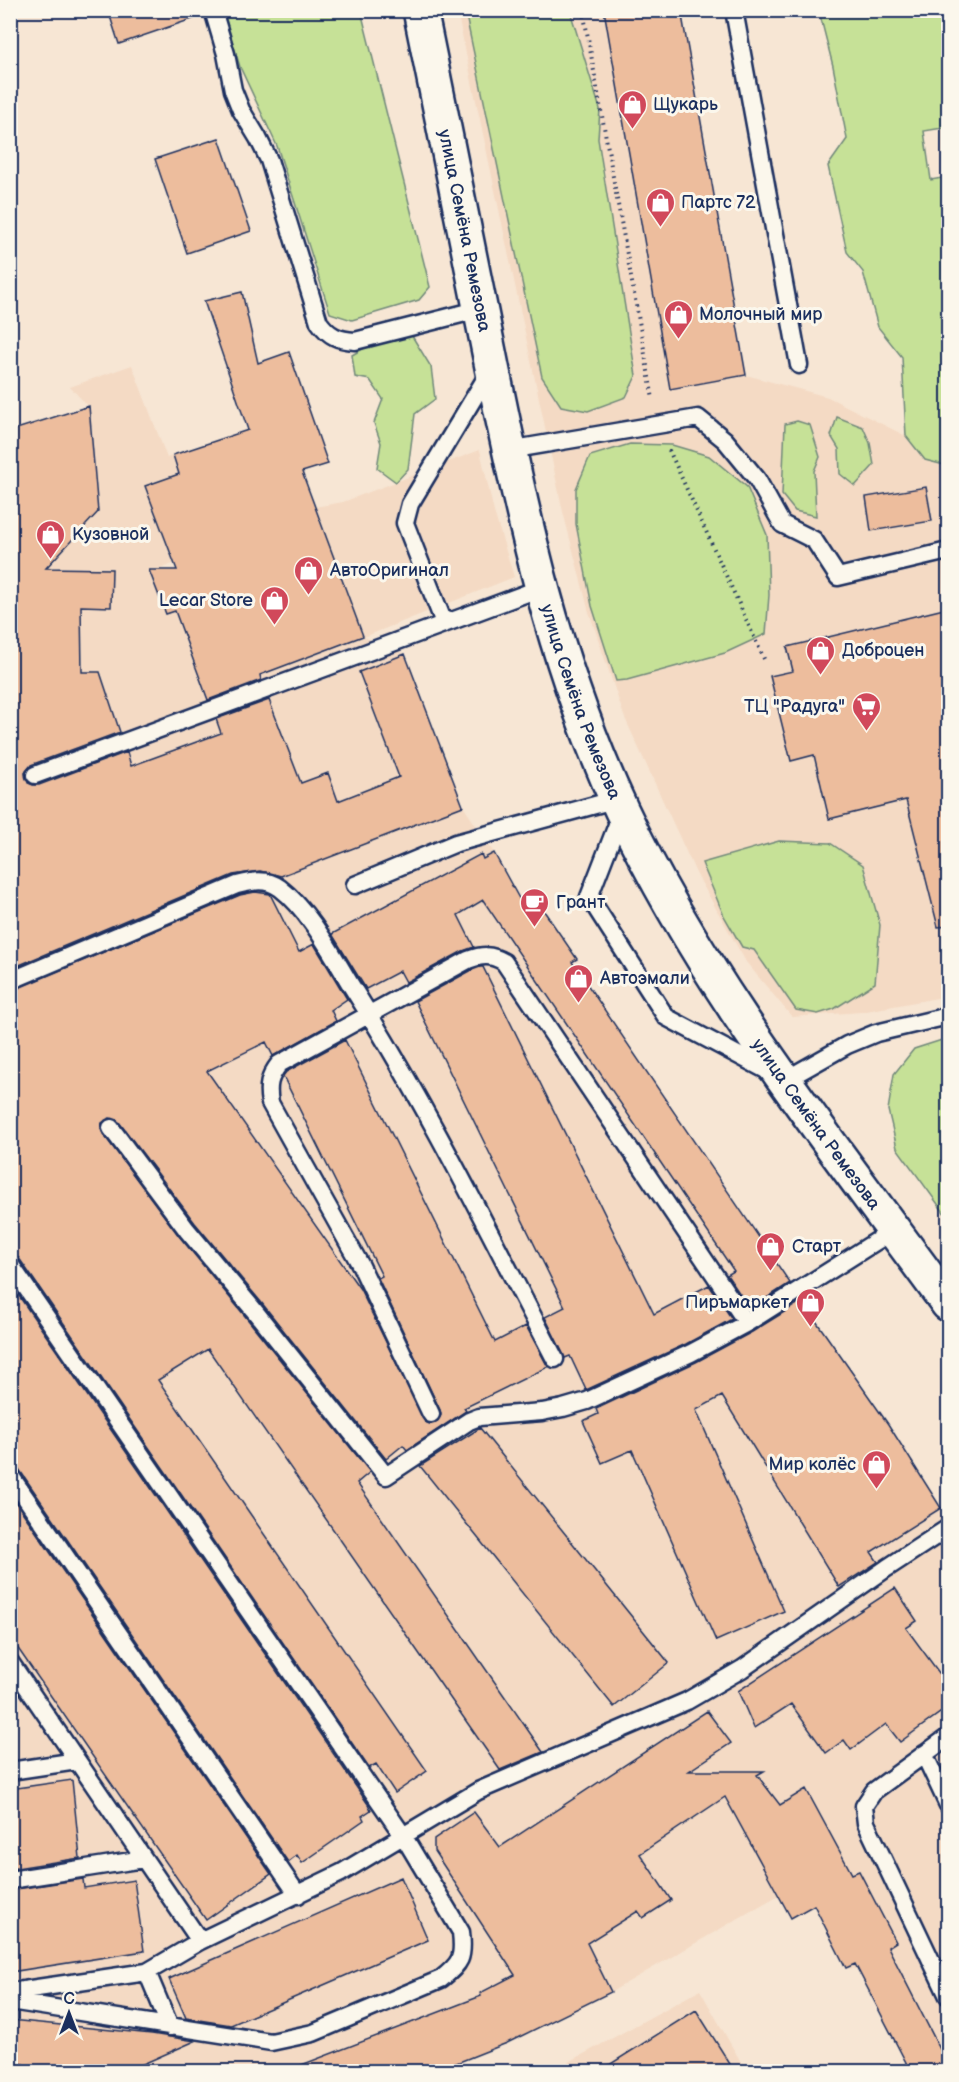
<svg xmlns="http://www.w3.org/2000/svg" width="959" height="2082" font-family="'Balsamiq Sans',sans-serif">
	<rect width="100%" height="100%" fill="#f7e6d4"/>
	<filter id="ink" filterUnits="userSpaceOnUse"><feTurbulence type="fractalNoise" baseFrequency=".0167" numOctaves="2"/><feDisplacementMap in="SourceGraphic" scale="12" xChannelSelector="R" yChannelSelector="G"/><feConvolveMatrix kernelMatrix="1 2 1 2 8 2 1 2 1" color-interpolation-filters="sRGB"/></filter>
	<g filter="url(#ink)">
		<path fill="#f4dac4" d="M457,11H604L670,389L746,375L828,397L906,436L925,460L948,466V996L861,1012L792,1017L746,962L696,873L624,716L589,612L563,512Z
			M132,365L167,458L173,455L179,474L175,563L150,573L166,614L190,605L222,689L363,636L315,507L343,502L480,450L494,512L514,577L364,637L405,654L463,806L494,853L521,902L533,894L577,959L572,962L789,1281L888,1424L948,1519V2071H911L857,1969L846,1968L814,1905L779,1895L611,1992L507,2043L434,2071H11L10,431L88,406L70,387Z
			M700,1990L746,2071L551,2072Z"/>
		<path fill="#c6e197" stroke="#70887a" stroke-width="1.5" d="M223,11H361L430,287L419,300L352,320L330,313L277,146L240,67Z
			M465,11H570L600,109L598,139L636,376L626,397L588,411L561,406L542,377Z
			M819,11H948V127L924,131L931,180L948,177V466L925,460L906,436L902,357L878,327L863,272L847,252L828,166L847,139L833,66Z
			M412,336L431,367L435,399L415,414L408,469L396,482L377,468L381,443L374,423L383,399L370,380L355,377L352,355L377,341Z
			M837,417L863,427L870,443L874,465L855,486L840,474L839,449L831,436Z
			M797,421L810,425L820,457L814,471L816,516L795,511L782,495L785,424Z
			M630,444L672,445L709,456L747,487L767,535L769,595L766,634L725,653L627,680L616,681L592,606L576,524V489L590,456Z
			M779,841L830,843L863,865L880,925L875,983L834,1009L818,1014L796,1010L754,950L742,947L724,916L702,863Z
			M948,1038V1218L897,1148L888,1110L894,1074L914,1049Z"/>
		<path fill="#edbd9d" stroke="#1b2f5e" stroke-width="1.5" d="M108,10H200L201,16L119,44Z
			M604,10H681L746,375L670,389Z
			M219,138L251,231L187,253L155,159Z
			M242,292L258,363L289,352L328,464L302,472L363,636L260,675L261,680L208,700L175,611L166,614L149,570H177L145,486L179,474L173,455L248,430L204,301Z
			M89,406L98,512L46,568L112,569L111,607L81,606L82,672H100L120,732L31,765L25,773L28,783L33,785H39L127,752L131,766L221,733L216,719L269,700L301,783L328,773L338,801L399,777L359,672L405,654L463,806L281,876L260,871L233,875L10,969V431Z
			M926,487L932,521L871,531L866,497Z
			M948,608V926L938,927L906,800L829,819L814,755L791,761L770,676L793,671L787,647Z
			M494,853L521,902L533,894L544,911L577,959L572,962L790,1283L750,1309L727,1275L734,1271L483,900L458,915L474,947L463,951L406,982L400,971L366,989L332,934L481,854L483,859Z
			M255,892L270,894L299,952L314,944L347,999L331,1010L336,1021L273,1056L266,1042L207,1071L360,1289L425,1422L430,1424L436,1423L441,1415L440,1410L378,1278L382,1276L283,1076L286,1072L345,1040L495,1342L526,1326L548,1367L464,1408L466,1411L407,1450L403,1445L386,1459L261,1302L195,1223L119,1122L110,1118L102,1123L101,1129L103,1134L179,1236L245,1316L370,1472L357,1483L543,1752L500,1770L208,1349L158,1380L427,1771L395,1793L376,1764L369,1768L19,1258L10,1254V991L240,895Z
			M480,967H483L654,1314L709,1285L732,1319L686,1344L586,1390L570,1356L565,1358L545,1317L565,1307L415,1001L472,970Z
			M10,1283L368,1804L371,1810L362,1816L364,1820L302,1863L297,1855L288,1862L19,1469L10,1465Z
			M802,1301L888,1424L941,1508L871,1552L878,1562L839,1587L722,1396L696,1410L784,1611L716,1641L632,1450L602,1463L583,1421L598,1414L596,1409L696,1362L752,1332Z
			M480,1428L669,1663L614,1707L420,1466Z
			M10,1494L271,1874L206,1920L10,1637Z
			M895,1588L917,1621L906,1628L948,1685V1707L900,1742L886,1724L851,1750L844,1740L826,1753L791,1704L754,1728L738,1691Z
			M707,1711L731,1743L689,1771H764L757,1775L780,1805L806,1789L852,1874L859,1871L896,1942L888,1947L948,2065V2072H911L855,1964L846,1968L814,1905L791,1918L725,1797L640,1854L671,1900L643,1918L638,1911L587,1943L611,1992L507,2043L434,2072H291V2069L481,1996L480,1993L515,1975L434,1851V1839L474,1812L500,1847Z
			M72,1780L80,1858L10,1869V1789Z
			M401,1877L428,1940L231,2025L186,2018L169,1979Z
			M83,1879L84,1888L134,1880L144,1951L10,1972V1890Z
			M696,2010L735,2072H598Z
			M10,2020L152,2034L195,2041L125,2072H22L23,2064L10,2063Z"/>
		<g fill="none" stroke-linecap="round" stroke-linejoin="round">
			<defs>
				<path id="lane" d="M213,10L226,54L233,90L241,110L258,138L269,160L319,322C329,336 338,340 355,341L481,309
					M734,10L799,365
					M509,450L698,418L725,440L757,479L782,524L814,540L838,577L948,551
					M444,623L405,523L410,504L490,371
					M35,775L541,588
					M622,812L589,897L666,1017L785,1080L847,1045L876,1033L948,1016
					M355,885L456,843L617,799
					M10,981L237,885C253,881 266,878 280,888C310,911 333,956 352,987C428,1107 490,1234 555,1359
					M111,1128L187,1230L253,1309L386,1476L469,1421L479,1417L542,1412L563,1408L587,1401L691,1353L747,1323L894,1230
					M10,1264L404,1837L461,1932C464,1958 461,1963 441,1979L313,2033L271,2042L10,2001
					M431,1414L361,1266L270,1103C267,1086 269,1077 279,1064L468,960C482,955 491,954 504,962L747,1323
					M10,1475L298,1895
					M10,1662L200,1941
					M948,1737L874,1791L864,1806L866,1823L948,1996
					M924,1754L948,1805
					M10,1771L77,1761
					M10,1880L144,1859
					M147,1972L170,2027
					M10,1992L147,1972L200,1941L341,1873L478,1791L687,1701L742,1669L887,1568L948,1528"/>
				<g id="primary">
					<path id="s1" d="M420,10C444,129 469,248 492,367C523,520 555,669 622,811C705,988 834,1147 948,1304"/>
				</g>
			</defs>
			<use href="#lane" stroke="#1b2f5e" stroke-width="21"/>
			<use href="#primary" stroke="#1b2f5e" stroke-width="38"/>
			<path stroke="#1b2f5e" stroke-width="4" stroke-dasharray="1.5 4.5" stroke-linecap="butt" d="M583,10L653,399
				M669,450L765,661"/>
			<use href="#lane" stroke="#fbf7ec" stroke-width="16"/>
			<use href="#primary" stroke="#fbf7ec" stroke-width="33"/>
		</g>
	</g>
	<defs>
		<symbol id="shop-pin" viewBox="-11 -11 22 30"><path d="M0 17L-7.5 6A9.5 9.5 0 1 1 7.5 6Z" fill="#d1495b" stroke="#fbf7ec"/><path d="M-5-2.5h2.3a2.7 3.5 0 0 1 5.4 0H5L5.5 6h-11ZM-1.5-2.5h3a1.5 2.3 0 0 0-3 0Z" fill="#fff"/></symbol>
		<symbol id="supermarket-pin" viewBox="-11 -11 22 30"><path d="M0 17L-7.5 6A9.5 9.5 0 1 1 7.5 6Z" fill="#d1495b" stroke="#fbf7ec"/><path d="M-6-5.5h2.5l.6 2H6L4.5 2H-2.5L-4.4-4H-6ZM-1.5 3.2a1.3 1.3 0 1 0 .1 0ZM3 3.2a1.3 1.3 0 1 0 .1 0Z" fill="#fff"/></symbol>
		<symbol id="cafe-pin" viewBox="-11 -11 22 30"><path d="M0 17L-7.5 6A9.5 9.5 0 1 1 7.5 6Z" fill="#d1495b" stroke="#fbf7ec"/><path d="M-5.5-4.5H6V0H3Q3 3.5 0 3.5H-2.5Q-5.5 3.5-5.5 0ZM3-3.2v2h1.7v-2ZM-6 4.5H4V6H-6Z" fill="#fff"/></symbol>
	</defs>
	<g fill-rule="evenodd">
		<use href="#shop-pin" x="616" y="88" width="33" height="45"/>
		<use href="#shop-pin" x="644" y="186" width="33" height="45"/>
		<use href="#shop-pin" x="662" y="298" width="33" height="45"/>
		<use href="#shop-pin" x="34" y="518" width="33" height="45"/>
		<use href="#shop-pin" x="292" y="554" width="33" height="45"/>
		<use href="#shop-pin" x="258" y="584" width="33" height="45"/>
		<use href="#shop-pin" x="804" y="634" width="33" height="45"/>
		<use href="#supermarket-pin" x="850" y="690" width="33" height="45"/>
		<use href="#cafe-pin" x="518" y="886" width="33" height="45"/>
		<use href="#shop-pin" x="562" y="962" width="33" height="45"/>
		<use href="#shop-pin" x="754" y="1230" width="33" height="45"/>
		<use href="#shop-pin" x="794" y="1286" width="33" height="45"/>
		<use href="#shop-pin" x="860" y="1448" width="33" height="45"/>
	</g>
	<g text-anchor="middle" stroke-width="6" stroke-linejoin="round" paint-order="stroke">
		<g font-size="18" fill="#1b2f5e" stroke="#fbf7ec" text-anchor="start">
			<text x="653" y="110">Щукарь</text>
			<text x="681" y="208">Партс 72</text>
			<text x="699" y="320">Молочный мир</text>
			<text x="72" y="540">Кузовной</text>
			<text x="330" y="576">АвтоОригинал</text>
			<text x="253" y="606" text-anchor="end">Lecar Store</text>
			<text x="842" y="656">Доброцен</text>
			<text x="845" y="712" text-anchor="end">ТЦ "Радуга"</text>
			<text x="556" y="908">Грант</text>
			<text x="600" y="984">Автоэмали</text>
			<text x="792" y="1252">Старт</text>
			<text x="789" y="1308" text-anchor="end">Пиръмаркет</text>
			<text x="856" y="1470" text-anchor="end">Мир колёс</text>
		</g>
		<g font-size="18" fill="#1b2f5e" stroke="#fbf7ec">
			<text dy="6" stroke="none"><textPath href="#s1" startOffset="225">улица Семёна Ремезова</textPath></text>
			<text dy="6" stroke="none"><textPath href="#s1" startOffset="711">улица Семёна Ремезова</textPath></text>
			<text dy="6" stroke="none"><textPath href="#s1" startOffset="1197">улица Семёна Ремезова</textPath></text>
		</g>
	</g>
	<rect width="959" height="2082" fill="none" stroke="#fbf7ec" stroke-width="36"/>
	<rect x="18" y="18" width="923" height="2046" fill="none" stroke="#1b2f5e" stroke-width="2" filter="url(#ink)"/>
	<g transform="translate(69 2013)" stroke="#fbf7ec" stroke-width="4.5" paint-order="stroke">
	<path d="M0-4.5L10 22L0 15L-10 22Z" fill="#1b2f5e"/>
	<text y="-9" font-size="16" font-weight="bold" text-anchor="middle" fill="#1b2f5e">С</text>
	</g>
</svg>
